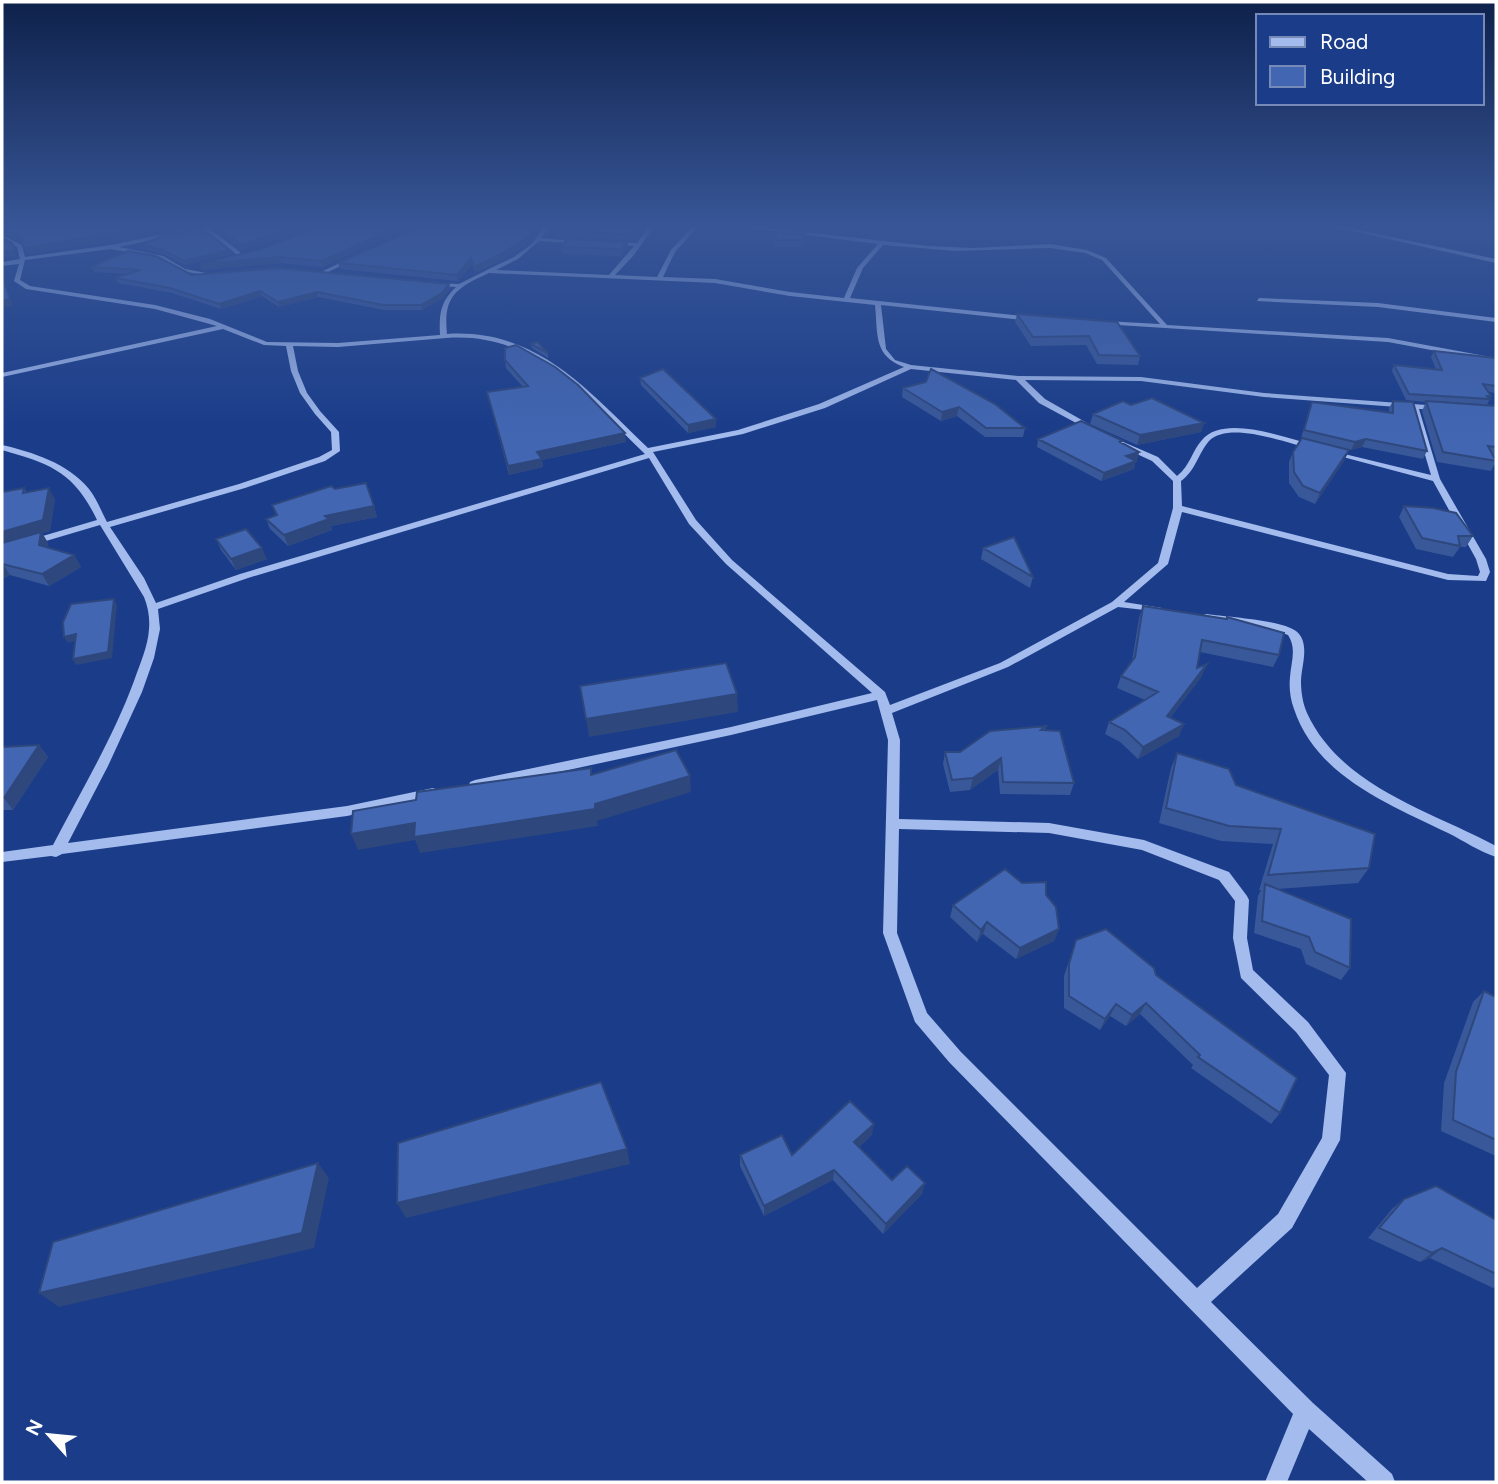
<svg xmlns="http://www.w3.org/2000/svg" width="1498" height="1484" font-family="Figtree,sans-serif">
	<rect width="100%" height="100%" fill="#1a3c89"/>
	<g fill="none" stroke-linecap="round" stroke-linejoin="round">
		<path fill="#a3bbed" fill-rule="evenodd" d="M197,227H208L245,256L240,257L203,229L119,247L163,256L185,269L211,274V276L181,271L159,258L111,249L25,260L20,280L30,286L155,305L210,319L267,342L338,343L440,335C439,314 440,302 456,287L436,286L434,283L459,284L495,266L514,257L532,244L544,227H550L541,238L585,242L582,244L539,241L518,259L496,270L609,275L634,246L614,245L612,242L637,243L648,227H654L633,256L615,275L657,277L671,250L692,227H698L675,252L663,277L715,279L790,292L844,298L857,268L878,244L743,227H760L929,246L973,248L1050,244L1087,250L1106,258L1167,325L1388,338L1496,358V362L1388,342L1102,324V322L1104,321L1160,324L1102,260L1085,253L1050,248L955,251L883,245L863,268L850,298L1033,317L1036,319L1033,321L881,305L886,349L895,360L911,365L1018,376L1141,377L1264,393L1440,406L1444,408L1440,410L1419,409L1440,479L1486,559L1490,572L1486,581L1448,580L1182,512L1168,564L1124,602L1162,608V612L1118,607L1008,667L892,713L900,740L899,819L1049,823L1144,840L1229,872L1247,896L1249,900L1247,938L1253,970L1308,1022L1346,1073L1340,1140L1292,1228L1211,1302L1313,1403L1392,1474L1395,1482H1368L1309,1429L1287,1482H1265L1293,1414L949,1062L915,1022L883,933L888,740L877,700L731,735L475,790L470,788L469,785L470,782L475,780L731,727L872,693L726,564L689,524L649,458L248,578L158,609L160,629L154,658L142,692L108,766L68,843L347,806L433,788L438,790L439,793L438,796L347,816L62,854L56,857L51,856L2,862V852L53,845C81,791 113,738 134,681C140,664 148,646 149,629C150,618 148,607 144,597L100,525L2,554V548L97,520C74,472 51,464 2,450V445C32,452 68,463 89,489C97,499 101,511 107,522L239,484L319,457L332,450L331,432L315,414L300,393L291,371L286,346L264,345L223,329L2,377V373L217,326L155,309L26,289L14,281L19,264L2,266V262L20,259L17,247L2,239V235L22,245L25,257L111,245ZM489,273L715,283L790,296L875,305C878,333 873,356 904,367L819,404L738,430L648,448C589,392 538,328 447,334C443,296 456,288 489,273ZM446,338C535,331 588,399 645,454L240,574L156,603L144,578L110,527L245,488L325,461L340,451L339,432L320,411L307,393L298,371L293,346L338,347ZM911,369L1016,380L1039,403L1091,431H1094V427L1045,399L1025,380L1141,381L1264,397L1411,408L1431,475L1332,451L1328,453L1433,481L1476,559L1480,572L1478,576L1448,574L1182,506L1181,481C1196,470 1198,454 1209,441C1230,420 1289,444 1314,450H1317V446C1289,439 1224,413 1202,440C1192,451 1190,466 1177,476L1158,457L1114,438H1111V442L1152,461L1173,481V508L1158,563L1112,602L1000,663L890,705L885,692L732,560L696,520L653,452L743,434L825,408ZM899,829L1049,833L1142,850L1219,880L1235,901L1233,938L1241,978L1296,1032L1329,1075L1322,1138L1278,1214L1197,1288L961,1052L927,1013L897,933Z
			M1334,227H1345L1496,259V263Z
			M350,258L355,259L324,274L319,273Z
			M284,268L282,271L230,275L227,273Z
			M1259,298L1378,303L1496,318V322L1378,307L1257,301Z
			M1207,614C1226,617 1282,620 1296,631C1311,643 1301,666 1301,682C1301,693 1303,704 1307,713C1341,787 1431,811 1496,846V857C1480,852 1464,841 1448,833C1390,805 1316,776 1294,709C1290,698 1289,688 1290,677C1291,662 1297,649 1288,635L1274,630L1203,619L1202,617L1203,615Z"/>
	</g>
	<path fill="#395899" d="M2,227H192L27,254L22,242L2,233Z
		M212,227H313L243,251Z
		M315,227L323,267L281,263L202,270L200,264L262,249Z
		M644,227L636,240L573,237L572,231Z
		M784,227H810L809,230Z
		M806,238L803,247H774L775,240Z
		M530,242L504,259L475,273L472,264L458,281L340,269L338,263Z
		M142,245L230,250L231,254L185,265L164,254L143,249Z
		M561,247L628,248L622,256L562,254Z
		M91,267L192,275L449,284L450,289L443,298L422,310H384L318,297L279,307L262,296L221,309L172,293L118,283L115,278L128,274L94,272Z
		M1017,314L1117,322L1140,356L1138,365L1097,364L1086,345L1031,346L1015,322Z
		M531,344L548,353V358L532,348Z
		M1434,351L1496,358V393L1488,392L1491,396L1487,405L1496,406V458L1494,457L1496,461L1491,471L1437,462L1422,411L1426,402L1406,400L1392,371L1394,365L1436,369L1431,357Z
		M505,360L626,442L542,460L543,467L509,475L487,392L523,387L506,368Z
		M640,378L716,427L688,433L641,385Z
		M903,388L1025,428L1023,437H985L957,416L941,421L902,397Z
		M1393,401L1427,451L1423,459L1362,447L1351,450L1301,438L1312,402L1389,413V408Z
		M1131,405L1204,423L1201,432L1137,445L1090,424L1093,414Z
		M1038,439L1122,443L1139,452L1137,460L1135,461L1134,469L1101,481L1037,447Z
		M1349,450L1344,461L1315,504L1299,497L1289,483V462L1293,452Z
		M24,488L27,492L55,499L50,531L42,533L48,543L47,547L74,555L81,567L49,586L10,575L2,579V492Z
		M335,489L374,506L377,517L331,526L332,530L288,546L270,529L266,519L276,515L272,505Z
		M1404,506L1473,536L1466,547H1460L1453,557L1416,549L1399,517Z
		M216,539L267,559L236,570L221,550Z
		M983,548L1033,577L1030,588L981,559Z
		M1143,606L1226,619L1227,617L1279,655L1273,667L1200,652L1197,668L1202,676L1170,718L1184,724L1179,736L1138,759L1120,742L1105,734L1109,722L1145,700L1117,688L1121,676L1132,661L1139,618Z
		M1046,726L1045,730L1074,783L1070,795L1000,794L998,770L970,790L950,792L943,764L945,752H960Z
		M39,745L48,757L13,810H2V747Z
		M1177,753L1236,785L1369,868L1358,883L1278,889L1350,968L1341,980L1306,964L1301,949L1254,933L1258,896L1261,890H1259L1273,844L1221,841L1159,823L1171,768Z
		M1022,883L1046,895L1059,929L1054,941L1016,959L983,934L977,942L950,917L953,905Z
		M1076,940L1156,975L1280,1113L1271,1124L1191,1068L1193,1065L1140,1014L1126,1026L1110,1016L1100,1030L1064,1008V976Z
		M1484,991L1496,997V1156L1441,1131L1444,1083L1473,1002Z
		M872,1135L859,1147L892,1180L925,1183L922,1194L883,1234L833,1180L764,1216L740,1166V1155H792Z
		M1404,1199L1496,1220V1286L1493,1288L1430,1258L1420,1262L1368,1238L1392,1209Z"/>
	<path fill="#2e477d" d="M156,227H192L27,254L24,248Z
		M295,227H313L243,251L242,245Z
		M399,227H412L323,267L321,261Z
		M536,227H541L530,242L504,259L475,273L474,267Z
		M640,227H644L636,240L635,235Z
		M806,231V238L803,247V240Z
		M628,242V248L622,256L621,249Z
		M12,243L16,256L2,257V251Z
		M230,250L231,254L185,265L184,261Z
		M279,257L281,263L202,270L200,264Z
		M471,258L472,264L458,281L457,275Z
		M2,273L13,306L2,308Z
		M449,284L450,289L443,298L422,310L421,305Z
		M260,291L262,296L221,309L219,304Z
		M317,292L318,297L279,307L278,302Z
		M959,407L957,416L941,421L942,412Z
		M716,419V427L688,433V425Z
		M1204,423L1201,432L1137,445L1140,435Z
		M625,433L626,442L542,460L543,467L509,475L508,466L537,452Z
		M1366,439L1362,447L1351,450L1355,442Z
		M1349,450L1344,461L1315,504L1320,493Z
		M1139,452L1137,460L1124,464L1126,456Z
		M1136,461L1134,469L1101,481L1104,473Z
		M49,488L55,499L50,531L42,533L48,543L46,556L2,545V532Z
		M374,506L377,517L331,526L332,530L288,546L284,535L325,516Z
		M262,548L267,559L236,570L231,559Z
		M74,555L81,567L49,586L42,574Z
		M2,564H3L10,575L2,579Z
		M114,599L117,605L112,658L76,665L73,659Z
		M76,634L80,639L68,643L64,637Z
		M1207,664L1202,676L1162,728L1167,716Z
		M737,694L738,712L589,737L586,719Z
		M1184,724L1179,736L1138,759L1143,747Z
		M39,745L48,757L13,810L4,798Z
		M1001,758L998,770L970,790L973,778Z
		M690,776L691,792L597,821L598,826L420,853L415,840L358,850L351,834L415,823L595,804Z
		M987,922L983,934L977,942L981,930Z
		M1059,929L1054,941L1016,959L1020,948Z
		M1146,1003L1140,1014L1126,1026L1132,1015Z
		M1116,1004L1110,1016L1100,1030L1105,1019Z
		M874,1124L872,1135L853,1153L854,1142Z
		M627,1149L630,1164L406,1218L397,1203Z
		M318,1163L329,1178L314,1248L59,1307L39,1293Z
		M834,1170L833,1180L764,1216V1206Z
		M925,1183L922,1194L883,1234L886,1224Z
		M1442,1248L1430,1258L1420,1262L1432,1253Z"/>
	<path fill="#4266b2" stroke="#2e477d" stroke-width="2" d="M2,227H156L24,248L20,237L2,228Z
		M217,227H295L242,245Z
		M315,227H399L321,261L279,257L200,264L262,249Z
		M419,227H536L529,236L503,253L474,267L471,258L457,275L338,263Z
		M575,227H640L635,235L572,231Z
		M777,227H778L806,231L803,240H775Z
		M201,228L230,250L184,261L163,250L142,245L162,236Z
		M2,238L12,243L14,250L2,251Z
		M567,239L628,242L621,249L561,247Z
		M128,251L156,256L192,275L279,268L449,284L442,293L421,305H383L317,292L278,302L260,291L219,304L170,288L115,278L140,270L91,267Z
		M2,276L10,299L2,301Z
		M1017,314L1117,322L1140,356L1099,355L1089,336L1033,337Z
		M537,342L548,353L531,344Z
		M516,345L555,367L578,385L625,433L537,452L542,459L508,466L487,392L528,386L505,360V348Z
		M1434,351L1496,358V386L1483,384L1491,396H1487L1490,399L1409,394L1394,365L1442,370Z
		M663,369L716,419L688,425L640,378Z
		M931,369L995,404L1025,428H986L959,407L942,412L903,388L926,382Z
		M1152,398L1204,423L1140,435L1093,414L1123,401L1131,405Z
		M1393,401L1413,402L1427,451L1366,439L1355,442L1304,430L1312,402L1393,413Z
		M1426,401L1496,406V447L1488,446L1496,461L1443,452Z
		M1081,421L1123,441L1120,442L1139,452L1126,456L1136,461L1104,473L1038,439Z
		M1302,438L1349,450L1320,493L1303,486L1294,472L1293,452Z
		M366,483L374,506L325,516L329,519L284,535L266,519L277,515L272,505L331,486L335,489Z
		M24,488L23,493L49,488L43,520L2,532V492Z
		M1404,506L1433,508L1456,513L1473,536H1458L1460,546L1422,538Z
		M246,529L262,548L231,559L216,539Z
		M41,532L39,545L74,555L42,574L2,564V543Z
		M1014,537L1033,577L983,548Z
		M114,599L108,652L73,659L76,634L64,637L63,622L71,604Z
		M1143,606L1227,619V617L1284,633L1279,655L1202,640L1197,668L1207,664L1167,716L1184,724L1143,747L1125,730L1109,722L1158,692L1121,676L1135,657Z
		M726,663L737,694L586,719L580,686Z
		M1046,726L1041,730L1060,731L1074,783L1003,782L1001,758L973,778L952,780L945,752H960L990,731Z
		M39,745L4,798H2V747Z
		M676,750L690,776L595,804V809L414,837L415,823L351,834L353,811L416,800L417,792L591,768V775Z
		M1177,753L1229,769L1236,785L1375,834L1369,868L1268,875L1281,829L1229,826L1166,808Z
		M1005,869L1022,883L1046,882V895L1056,907L1059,929L1020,948L987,922L981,930L953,905Z
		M1265,884L1351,919L1350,968L1315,952L1309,937L1262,921Z
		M1106,929L1154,968L1156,975L1297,1078L1280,1113L1198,1057L1200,1055L1146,1003L1132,1015L1116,1004L1105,1019L1069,996V964L1076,940Z
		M1484,991L1496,997V1140L1453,1120L1456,1072Z
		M601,1082L627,1149L397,1203L398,1143Z
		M850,1101L874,1124L854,1142L892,1180L907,1166L925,1183L886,1224L834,1170L764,1206L740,1155L782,1135L792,1155Z
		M318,1163L302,1233L39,1293L53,1242Z
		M1436,1186L1496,1220V1274L1442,1248L1432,1253L1379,1228L1404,1199Z"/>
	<linearGradient id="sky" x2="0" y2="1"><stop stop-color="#0e214b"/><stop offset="0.52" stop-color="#385697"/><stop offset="1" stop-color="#385697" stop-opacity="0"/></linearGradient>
	<rect width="1498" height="435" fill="url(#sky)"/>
	<rect width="1498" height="1484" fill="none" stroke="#ffffff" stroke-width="7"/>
	<rect x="1256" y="14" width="228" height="91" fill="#1a3c89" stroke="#768ab8" stroke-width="2"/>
	<rect x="1270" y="37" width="35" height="10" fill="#a3bbed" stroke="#768ab8" stroke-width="2"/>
	<text x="1320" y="49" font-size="21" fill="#ffffff">Road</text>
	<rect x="1270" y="66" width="35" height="21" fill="#4266b2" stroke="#768ab8" stroke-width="2"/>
	<text x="1320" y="84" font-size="21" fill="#ffffff">Building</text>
	<g transform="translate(49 1435) rotate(297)" stroke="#1a3c89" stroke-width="5" paint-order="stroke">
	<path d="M0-5L12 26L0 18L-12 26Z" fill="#ffffff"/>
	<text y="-10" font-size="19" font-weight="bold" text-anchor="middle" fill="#ffffff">N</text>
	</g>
</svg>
